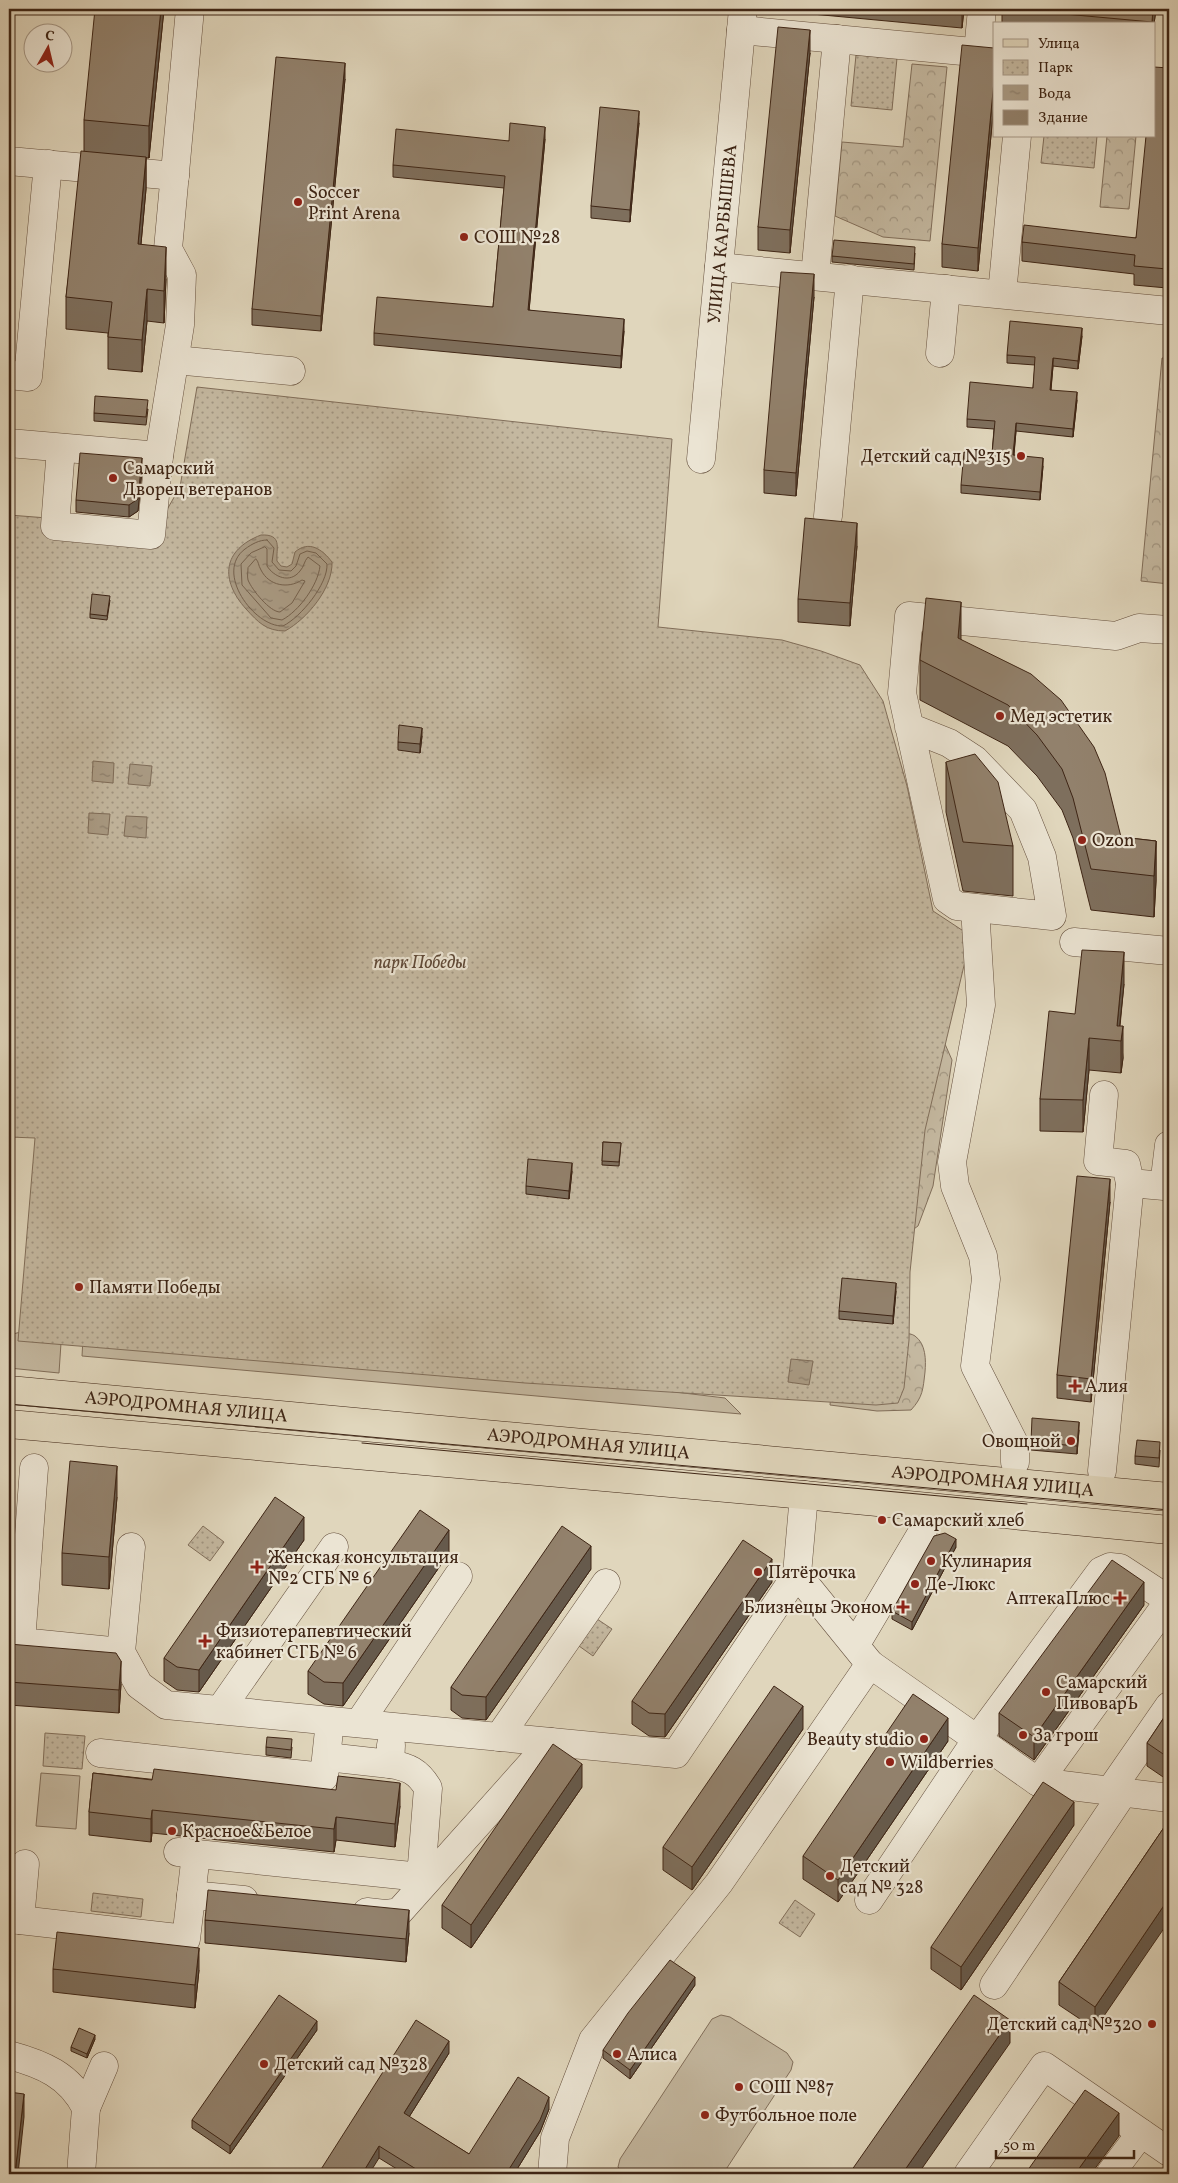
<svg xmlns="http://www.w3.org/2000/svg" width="1178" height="2183" font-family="Vollkorn,serif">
	<defs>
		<pattern id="forest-crowns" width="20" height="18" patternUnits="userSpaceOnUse" patternTransform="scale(1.25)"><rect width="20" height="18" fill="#c4b8a0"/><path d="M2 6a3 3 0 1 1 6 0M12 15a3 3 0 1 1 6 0" fill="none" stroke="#a19581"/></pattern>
		<pattern id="park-dots" width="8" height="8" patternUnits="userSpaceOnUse" patternTransform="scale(1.25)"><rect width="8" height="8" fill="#c4b8a0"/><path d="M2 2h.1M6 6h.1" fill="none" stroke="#a19581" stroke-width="1.8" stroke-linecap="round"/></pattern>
		<pattern id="water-ripples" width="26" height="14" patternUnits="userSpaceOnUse" patternTransform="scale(1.25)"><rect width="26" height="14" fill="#a99a83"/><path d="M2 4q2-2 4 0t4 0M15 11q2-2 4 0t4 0" fill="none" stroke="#8b7d6a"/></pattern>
	</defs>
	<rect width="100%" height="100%" fill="#e0d6bc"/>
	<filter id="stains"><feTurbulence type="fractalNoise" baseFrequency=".004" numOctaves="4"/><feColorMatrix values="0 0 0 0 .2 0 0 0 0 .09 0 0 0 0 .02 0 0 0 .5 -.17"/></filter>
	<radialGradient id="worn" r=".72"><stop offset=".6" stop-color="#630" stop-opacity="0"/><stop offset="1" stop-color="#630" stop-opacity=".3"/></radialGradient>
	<path fill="#c4b8a0" stroke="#816e5a" d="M84,1321L725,1398L741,1414L82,1356Z
		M56,1323L62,1328L59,1373L9,1368V1335Z
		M41,1773L80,1776L76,1829L36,1826Z
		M721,2015L730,2017L787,2053L793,2062L791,2070L723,2174H623L618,2167L620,2159L712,2019Z"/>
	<path fill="url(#forest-crowns)" stroke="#816e5a" d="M912,64L947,67L930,241L883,237L835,216L842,142L903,147Z
		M1107,136H1136L1129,209L1100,207Z
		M1162,358H1169V584L1141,581Z
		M934,1019L952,1060L933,1186L918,1226L901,1238Z
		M837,1331C851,1331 906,1329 915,1336C926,1344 926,1360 925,1372C923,1389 923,1397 911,1410L877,1411L830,1405Z"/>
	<path fill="url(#park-dots)" stroke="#816e5a" d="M856,55L897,58L892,110L851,106Z
		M1044,136H1097L1094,168L1041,163Z
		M197,387L672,439L658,627L782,640L821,651L860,665L883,701L907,786L933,911L971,936L925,1130L910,1272L909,1340L904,1388L898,1403L876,1405L525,1383L18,1341L35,1138L9,1137V515L137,525L161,520L180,487Z
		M203,1526L224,1542L210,1561L188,1545Z
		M597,1619L612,1629L593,1656L579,1646Z
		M45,1733L85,1736L82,1769L43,1766Z
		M93,1893L143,1899L141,1917L91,1911Z
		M795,1900L815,1914L800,1937L779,1923Z"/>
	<path fill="url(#water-ripples)" stroke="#7e6b57" d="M261,535C283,534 276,548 277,561L281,566L287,567L292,564L295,552C309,540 322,549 332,562C333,588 307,619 285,631C266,631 258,622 246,609C220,580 222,550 261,535Z
		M93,761L114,763L113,783L92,781Z
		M130,764L152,766L150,786L128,784Z
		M89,813L110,814L108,835L88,833Z
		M126,816L147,817L146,838L124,836Z
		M791,1359L813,1361L809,1385L788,1382Z"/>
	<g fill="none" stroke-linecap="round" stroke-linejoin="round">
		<path stroke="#74604c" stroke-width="1" d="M267,540L274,548L272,562L279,570L291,571L296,566L300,554L307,551L316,553L327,564C328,584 301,617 283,626C254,627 214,572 245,549C252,544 259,540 267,540Z
			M265,547L267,549V566C274,577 290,584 300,571C304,567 304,561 308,557L320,566C318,585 299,611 282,620L271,618L242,585L241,564L251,553Z
			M256,559C259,562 258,565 261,570C269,586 288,589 302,580L305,581L292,603L280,612C270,612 252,590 248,580C247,576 248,572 248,568Z"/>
		<defs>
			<g id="minor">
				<path d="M741,30L994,54"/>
				<path d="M978,52L982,9"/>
				<path d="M9,161L175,176"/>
				<path d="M719,267L1169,311"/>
				<path d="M815,276L837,39"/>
				<path d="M1002,294L1017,136"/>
				<path d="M940,353L946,289"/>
				<path d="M175,360L291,371"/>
				<path d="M9,375L28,377L48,164"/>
				<path d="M9,443L159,456"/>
				<path d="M61,448L55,526L151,535L159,456L180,325L182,275L168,249L190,9"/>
				<path id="s1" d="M701,459L743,9"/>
				<path d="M828,516L850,279"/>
				<path d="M909,727L949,743L975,760L1023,810L1042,857L1052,916L957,906L947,899L902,693L909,616L1116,636L1139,628L1169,630"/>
				<path d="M975,908L981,1005L952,1162L955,1186L983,1256L986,1279L975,1366L1015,1445V1462"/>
				<path d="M1074,942L1169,951"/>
				<path d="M1104,1095L1098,1161L1126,1164L1130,1183"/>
				<path d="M34,1468L21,1642L121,1652"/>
				<path d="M1102,1471L1130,1183L1164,1186L1169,1145"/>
				<path d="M131,1547L121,1652L139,1685L166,1705L676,1754L797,1574L804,1495"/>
				<path d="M797,1574L870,1664L1038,1782L1169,1798"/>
				<path d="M856,1644L923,1531"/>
				<path d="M220,1710L334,1547"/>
				<path d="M359,1723L458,1576"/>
				<path d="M499,1737L606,1583"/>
				<path d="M100,1753L324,1777L330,1721"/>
				<path d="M327,1757L390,1764L391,1745"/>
				<path d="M1038,1782L1169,1601"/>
				<path d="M1110,1791L1169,1706"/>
				<path d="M178,1852L421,1877L428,1788C418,1771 408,1767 390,1764"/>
				<path d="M191,1895L244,1900"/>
				<path d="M869,1900L977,1739L1101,1571L1110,1567L1120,1568L1169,1600"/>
				<path d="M367,1912L385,1914L399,1912L551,1742"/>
				<path d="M20,1920L25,1864"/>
				<path d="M9,1921L11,1919L186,1939L196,1854"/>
				<path d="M994,1985L1123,1793"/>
				<path d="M9,2055C42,2064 70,2075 86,2108L81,2174"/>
				<path d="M86,2108L104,2066"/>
				<path d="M552,2174L555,2138L593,2040L719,1883L870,1664"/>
				<path d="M968,2174L1044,2066L1169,2152"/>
				<path d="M1110,2174L1141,2133"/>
			</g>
			<g id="major">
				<path id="s2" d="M9,1390L1169,1497"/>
				<path d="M9,1424L804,1495L1169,1530"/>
			</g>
		</defs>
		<use href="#minor" stroke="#66513f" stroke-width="29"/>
		<use href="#major" stroke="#3e2515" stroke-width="29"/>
		<use href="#minor" stroke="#ebe4d3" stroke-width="28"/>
		<use href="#major" stroke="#e0d6bc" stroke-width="28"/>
		<path stroke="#3e2515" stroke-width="1" d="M9,1404L1169,1510
			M362,1443L1027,1504"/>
	</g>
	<path fill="#7e6f5d" stroke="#3e2515" d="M164,9L149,158H146V189L141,244L166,279L164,323L147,321L142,372L108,369V333L66,329V297L84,152V120Z
		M812,9H964L962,28L812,14Z
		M1002,9H1156L1154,24H1002Z
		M994,48V104L978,271L942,267V244Z
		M810,53L790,253L758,250V227Z
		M1169,68V264L1167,288L1134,285V274L1022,261V242L1136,238Z
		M345,79L321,331L252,325V309Z
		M639,123L630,222L591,218V206Z
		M545,139L529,310L624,331L621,368L374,345V333L493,307L504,188L393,177V165L509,141Z
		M915,253L914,270L832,262V256Z
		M814,297L796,496L764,493V470Z
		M1082,336L1078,369L1053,366L1051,390L1077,400L1073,437L1016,431L1014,455L1043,466L1040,500L961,493V485L992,454L994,429L967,427V419L1033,388L1035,365L1007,363V355Z
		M148,409L146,425L94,421V413Z
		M142,470L138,511L129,517L76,512V500Z
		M857,546L850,626L798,622V599Z
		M110,600L107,620L90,618V614Z
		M961,639L1121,837L1156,841V881L1154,917L1091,910L1073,838L1062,810L1037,776L1008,746L920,700V660Z
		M422,736L420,753L398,750V742Z
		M946,762L1013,846V896L963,891L946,812Z
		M1124,984L1120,1026L1123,1058L1121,1073L1089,1070L1083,1132L1040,1131V1099L1075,1014Z
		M603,1142L621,1143L619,1166L602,1165Z
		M572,1171L569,1199L526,1194V1186Z
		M1110,1202L1091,1402L1057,1398V1375Z
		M896,1291L893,1324L839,1319V1311Z
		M1079,1430L1077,1454L1031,1450V1442Z
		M1160,1450L1159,1467L1135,1464V1456Z
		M117,1497L109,1589L62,1585V1553Z
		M304,1540L199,1692L177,1690L164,1681V1658Z
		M956,1547L912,1630L892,1619V1611Z
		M449,1553L343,1706L324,1704L308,1694V1671Z
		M591,1569L486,1720L462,1718L451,1710V1687Z
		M772,1582L665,1737L649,1736L632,1724V1701Z
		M1144,1605L1034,1760L999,1736V1713Z
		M9,1644L121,1684L119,1713L9,1705Z
		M1169,1710V1781L1147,1766V1743Z
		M803,1729L692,1890L663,1870V1847Z
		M948,1741L838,1902L803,1879V1856Z
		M266,1747H292L291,1758L266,1755Z
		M93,1773L400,1806L395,1847L336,1840L334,1852L152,1833L151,1842L89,1835V1812Z
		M582,1787L471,1948L442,1928V1905Z
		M1169,1820L1095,2029L1059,2005V1982Z
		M1074,1825L961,1990L931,1969V1947Z
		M205,1920L409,1933L406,1962L205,1943Z
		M53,1969L199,1970L195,2008L53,1992Z
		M695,1985L630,2079L603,2058V2050Z
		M317,2030L230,2154L192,2128V2120Z
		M95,2039L87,2058L71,2051V2047Z
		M449,2053L409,2117L469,2154L549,2109L540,2132L514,2174H405L379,2158L318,2174Z"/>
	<path fill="#665a4c" stroke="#3e2515" d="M161,9H164L149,158V126Z
		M962,9H964L962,28Z
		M1153,9H1156L1154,24H1152Z
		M810,30V53L790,253V230Z
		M345,63V79L321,331V316Z
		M994,81V104L978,271V248Z
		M639,111V123L630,222V210Z
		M545,127V139L528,322V310Z
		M146,157V189L138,276V244Z
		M1169,244V264L1167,288V269Z
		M166,247V279L164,323V291Z
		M814,274V297L796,496V473Z
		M147,289V321L142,372V340Z
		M624,319V331L621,368V356Z
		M1082,328V336L1078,369V361Z
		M1053,358V366L1050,398V390Z
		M1077,392V400L1073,437V429Z
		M1016,423V431L1013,463V455Z
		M142,458V470L138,511L129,517V505Z
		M1043,458V466L1040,500V492Z
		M857,523V546L850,626V603Z
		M961,602V642L958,638Z
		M422,728V736L420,753V744Z
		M1156,841V881L1154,917V876Z
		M1124,952V984L1118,1041L1117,1026Z
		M1123,1026V1058L1121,1073V1041Z
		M1089,1038V1070L1083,1132V1100Z
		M572,1163V1171L569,1199V1191Z
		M1110,1179V1202L1091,1402V1379Z
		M896,1283V1291L893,1324V1316Z
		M1079,1422V1430L1077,1454V1446Z
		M117,1466V1497L109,1589V1557Z
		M304,1517V1540L199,1692V1670Z
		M449,1530V1553L343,1706V1683Z
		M956,1539V1547L912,1630V1622Z
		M591,1546V1569L486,1720V1697Z
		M772,1559V1582L665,1737V1714Z
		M1144,1582V1605L1034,1760V1737Z
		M121,1661V1684L119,1713V1690Z
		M803,1706V1729L692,1890V1867Z
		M948,1718V1741L838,1902V1880Z
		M582,1764V1787L471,1948V1925Z
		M400,1783V1806L395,1847V1824Z
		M1074,1802V1825L961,1990V1967Z
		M152,1810V1833L151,1842V1819Z
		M336,1817V1840L334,1852V1829Z
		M1169,1898V1921L1095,2029V2007Z
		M409,1910V1933L406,1962V1939Z
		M199,1948V1970L195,2008V1985Z
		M695,1977V1985L630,2079V2070Z
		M1010,2020V2043L918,2174H902Z
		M317,2021V2030L230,2154V2146Z
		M95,2035V2039L87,2058V2054Z
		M449,2041V2053L404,2125V2113Z
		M24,2094V2117L18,2174H15Z
		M549,2097V2109L540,2132L514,2174H506Z
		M1119,2113V2136L1091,2174H1075Z
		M379,2146V2158L369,2174H362Z"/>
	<path fill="#92816c" stroke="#3e2515" d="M95,9H161L149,126L84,120Z
		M1010,9H1153L1152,22Z
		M778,27L810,30L790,230L758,227Z
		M962,45L994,48V81L978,248L942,244Z
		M276,57L345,63L321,316L252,309Z
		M1154,67L1169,68V244L1167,269L1134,266L1135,255L1022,242L1024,225L1136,238L1146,136H1154Z
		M600,107L639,111L630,210L591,206Z
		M510,123L545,127L528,310L624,319L621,356L374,333L377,297L493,307L505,176L393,165L396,129L509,141Z
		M81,151L146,157L138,244L166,247L164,291L147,289L142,340L108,337L112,302L66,297Z
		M834,240L915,247L914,264L832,256Z
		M781,272L814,274L796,473L764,470Z
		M1010,321L1082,328L1078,361L1053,358L1050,390L1077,392L1073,429L1016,423L1013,455L1043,458L1040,492L961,485L964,452L992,454L995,421L967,419L970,382L1033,388L1035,357L1007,355Z
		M95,396L148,400L146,417L94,413Z
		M80,453L142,458L138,499L129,505L76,500Z
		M805,518L857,523L850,603L798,599Z
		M92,594L110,596L107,616L90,614Z
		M926,598L961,602L958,638L1031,674L1061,700L1094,747L1105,773L1121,837L1156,841L1154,876L1091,869L1073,798L1062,769L1037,735L1008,705L920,660Z
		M399,725L422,728L420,744L398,742Z
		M975,754L998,782L1013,846L963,842L946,762Z
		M1082,950L1124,952L1117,1026H1123L1121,1041L1089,1038L1083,1100L1040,1099L1049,1011L1075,1014Z
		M603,1142L621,1143L619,1162L602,1161Z
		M528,1159L572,1163L569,1191L526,1186Z
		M1077,1176L1110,1179L1091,1379L1057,1375Z
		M842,1278L896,1283L893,1316L839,1311Z
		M1032,1418L1079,1422L1077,1446L1031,1442Z
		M1137,1440L1160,1442L1159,1458L1135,1456Z
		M70,1461L117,1466L109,1557L62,1553Z
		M275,1497L304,1517L199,1670L177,1667L164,1658Z
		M420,1510L449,1530L343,1683L324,1682L308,1671Z
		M562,1526L591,1546L486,1697L462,1695L451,1687Z
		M945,1533L956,1539L912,1622L892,1611L934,1536Z
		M743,1540L772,1559L665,1714L649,1713L632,1701Z
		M1112,1560L1144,1582L1034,1737L999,1713Z
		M9,1644L116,1653L121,1661L119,1690L9,1682Z
		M774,1686L803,1706L692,1867L663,1847Z
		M913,1694L948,1718L838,1880L803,1856Z
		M1169,1710V1758L1147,1743Z
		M267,1737L292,1739L291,1750L266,1747Z
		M553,1744L582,1764L471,1925L442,1905Z
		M154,1769L336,1790L338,1776L400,1783L395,1824L336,1817L334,1829L152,1810L151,1819L89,1812L93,1773L152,1780Z
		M1043,1782L1074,1802L961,1967L931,1947Z
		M1169,1820V1898L1095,2007L1059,1982Z
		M208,1890L409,1910L406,1939L205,1920Z
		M57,1932L199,1948L195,1985L53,1969Z
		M670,1960L695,1977L630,2070L603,2050L628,2013Z
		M279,1995L317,2021L230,2146L192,2120Z
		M974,1995L1010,2020L902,2174H849Z
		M416,2020L449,2041L404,2113L469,2154L518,2077L549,2097L540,2120L506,2174H424L379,2146L362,2174H318Z
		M79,2028L95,2035L87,2054L71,2047Z
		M1085,2090L1119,2113L1075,2174H1025Z
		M9,2092L24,2094L15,2174H9Z"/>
	<g fill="#8f2418" stroke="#ebe4d3" stroke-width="2">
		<circle cx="298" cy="202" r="5"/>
		<circle cx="464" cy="237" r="5"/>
		<circle cx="1021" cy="456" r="5"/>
		<circle cx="113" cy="478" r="5"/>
		<circle cx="1000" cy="716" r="5"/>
		<circle cx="1082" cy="840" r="5"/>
		<circle cx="79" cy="1287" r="5"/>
		<path d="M1072.5 1378.5h5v5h5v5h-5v5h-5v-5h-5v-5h5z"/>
		<circle cx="1071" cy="1441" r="5"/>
		<circle cx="882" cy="1520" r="5"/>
		<circle cx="931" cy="1561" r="5"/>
		<path d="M254.5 1559.5h5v5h5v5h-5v5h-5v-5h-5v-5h5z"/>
		<circle cx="758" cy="1572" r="5"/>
		<circle cx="915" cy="1584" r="5"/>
		<path d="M1117.5 1590.5h5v5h5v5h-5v5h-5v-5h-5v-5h5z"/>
		<path d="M900.5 1599.5h5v5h5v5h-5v5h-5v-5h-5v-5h5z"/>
		<path d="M202.5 1633.5h5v5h5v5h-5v5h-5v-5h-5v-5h5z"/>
		<circle cx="1046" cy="1692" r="5"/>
		<circle cx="1023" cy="1735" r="5"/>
		<circle cx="924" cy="1739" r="5"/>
		<circle cx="890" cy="1762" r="5"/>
		<circle cx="172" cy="1831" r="5"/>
		<circle cx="830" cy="1876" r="5"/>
		<circle cx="1152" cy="2024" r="5"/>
		<circle cx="617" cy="2054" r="5"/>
		<circle cx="264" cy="2064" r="5"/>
		<circle cx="739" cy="2087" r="5"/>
		<circle cx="705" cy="2115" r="5"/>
	</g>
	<g text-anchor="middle" stroke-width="4.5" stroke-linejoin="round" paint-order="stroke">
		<g font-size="18" fill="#3e2515" stroke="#ebe4d3" text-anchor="start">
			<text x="308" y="198">Soccer<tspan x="308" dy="21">Print Arena</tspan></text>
			<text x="474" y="243">СОШ №28</text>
			<text x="1011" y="462" text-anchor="end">Детский сад №315</text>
			<text x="123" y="474">Самарский<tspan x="123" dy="21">Дворец ветеранов</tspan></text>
			<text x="1010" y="722">Мед эстетик</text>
			<text x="1092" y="846">Ozon</text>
			<text x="89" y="1293">Памяти Победы</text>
			<text x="1085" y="1392">Алия</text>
			<text x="1061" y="1447" text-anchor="end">Овощной</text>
			<text x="892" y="1526">Самарский хлеб</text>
			<text x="268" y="1563">Женская консультация<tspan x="268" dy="21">№2 СГБ № 6</tspan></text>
			<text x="941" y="1567">Кулинария</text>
			<text x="768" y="1578">Пятёрочка</text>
			<text x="925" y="1590">Де-Люкс</text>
			<text x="1110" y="1604" text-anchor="end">АптекаПлюс</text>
			<text x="893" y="1613" text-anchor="end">Близнецы Эконом</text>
			<text x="216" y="1637">Физиотерапевтический<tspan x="216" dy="21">кабинет СГБ № 6</tspan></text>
			<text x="1056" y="1688">Самарский<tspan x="1056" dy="21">ПивоварЪ</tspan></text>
			<text x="1033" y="1741">За грош</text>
			<text x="914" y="1745" text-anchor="end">Beauty studio</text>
			<text x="900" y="1768">Wildberries</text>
			<text x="182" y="1837">Красное&amp;Белое</text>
			<text x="840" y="1872">Детский<tspan x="840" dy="21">сад № 328</tspan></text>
			<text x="1142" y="2030" text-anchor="end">Детский сад №320</text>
			<text x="627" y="2060">Алиса</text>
			<text x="274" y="2070">Детский сад №328</text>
			<text x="749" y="2093">СОШ №87</text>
			<text x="715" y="2121">Футбольное поле</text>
		</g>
		<g font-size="18" fill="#3e2515" stroke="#ebe4d3">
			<text dy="6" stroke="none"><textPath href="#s1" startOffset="226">УЛИЦА КАРБЫШЕВА</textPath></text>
			<text dy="6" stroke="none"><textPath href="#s2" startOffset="178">АЭРОДРОМНАЯ УЛИЦА</textPath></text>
			<text dy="6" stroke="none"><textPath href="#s2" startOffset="582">АЭРОДРОМНАЯ УЛИЦА</textPath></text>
			<text dy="6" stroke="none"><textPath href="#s2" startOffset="988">АЭРОДРОМНАЯ УЛИЦА</textPath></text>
		</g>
		<g font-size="18" font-style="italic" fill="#604a38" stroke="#ebe4d3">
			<text x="420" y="968">парк Победы</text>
		</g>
	</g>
	<rect width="1178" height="2183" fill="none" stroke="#e0d6bc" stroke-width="30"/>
	<rect x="10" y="10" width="1158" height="2163" fill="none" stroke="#3e2515" stroke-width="2.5"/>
	<rect x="15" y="15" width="1148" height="2153" fill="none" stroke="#3e2515"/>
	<rect x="993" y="22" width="162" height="115" fill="#ebe4d3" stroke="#a69887"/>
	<rect x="1003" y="39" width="25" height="8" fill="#e0d6bc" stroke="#a69887"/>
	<text x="1038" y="48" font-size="15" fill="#3e2515">Улица</text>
	<rect x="1003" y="60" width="25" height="15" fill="url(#park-dots)" stroke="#a69887"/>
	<text x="1038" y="72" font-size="15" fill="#3e2515">Парк</text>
	<rect x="1003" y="85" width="25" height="15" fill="url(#water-ripples)" stroke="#a69887"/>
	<text x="1038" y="98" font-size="15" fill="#3e2515">Вода</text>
	<rect x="1003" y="110" width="25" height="15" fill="#92816c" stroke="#a69887"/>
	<text x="1038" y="122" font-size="15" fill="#3e2515">Здание</text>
	<g transform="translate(48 48) rotate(8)"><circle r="24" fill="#ebe4d3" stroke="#a69887"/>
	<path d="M0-4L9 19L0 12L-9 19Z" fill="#8f2418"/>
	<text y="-8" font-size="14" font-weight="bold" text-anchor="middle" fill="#3e2515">С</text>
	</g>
	<path d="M996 2150v8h138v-8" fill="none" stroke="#3e2515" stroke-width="2.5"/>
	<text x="1003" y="2150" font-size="15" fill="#3e2515" stroke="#ebe4d3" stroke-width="4" paint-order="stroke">50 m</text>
	<rect width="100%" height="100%" filter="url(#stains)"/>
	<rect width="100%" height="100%" fill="url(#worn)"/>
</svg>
